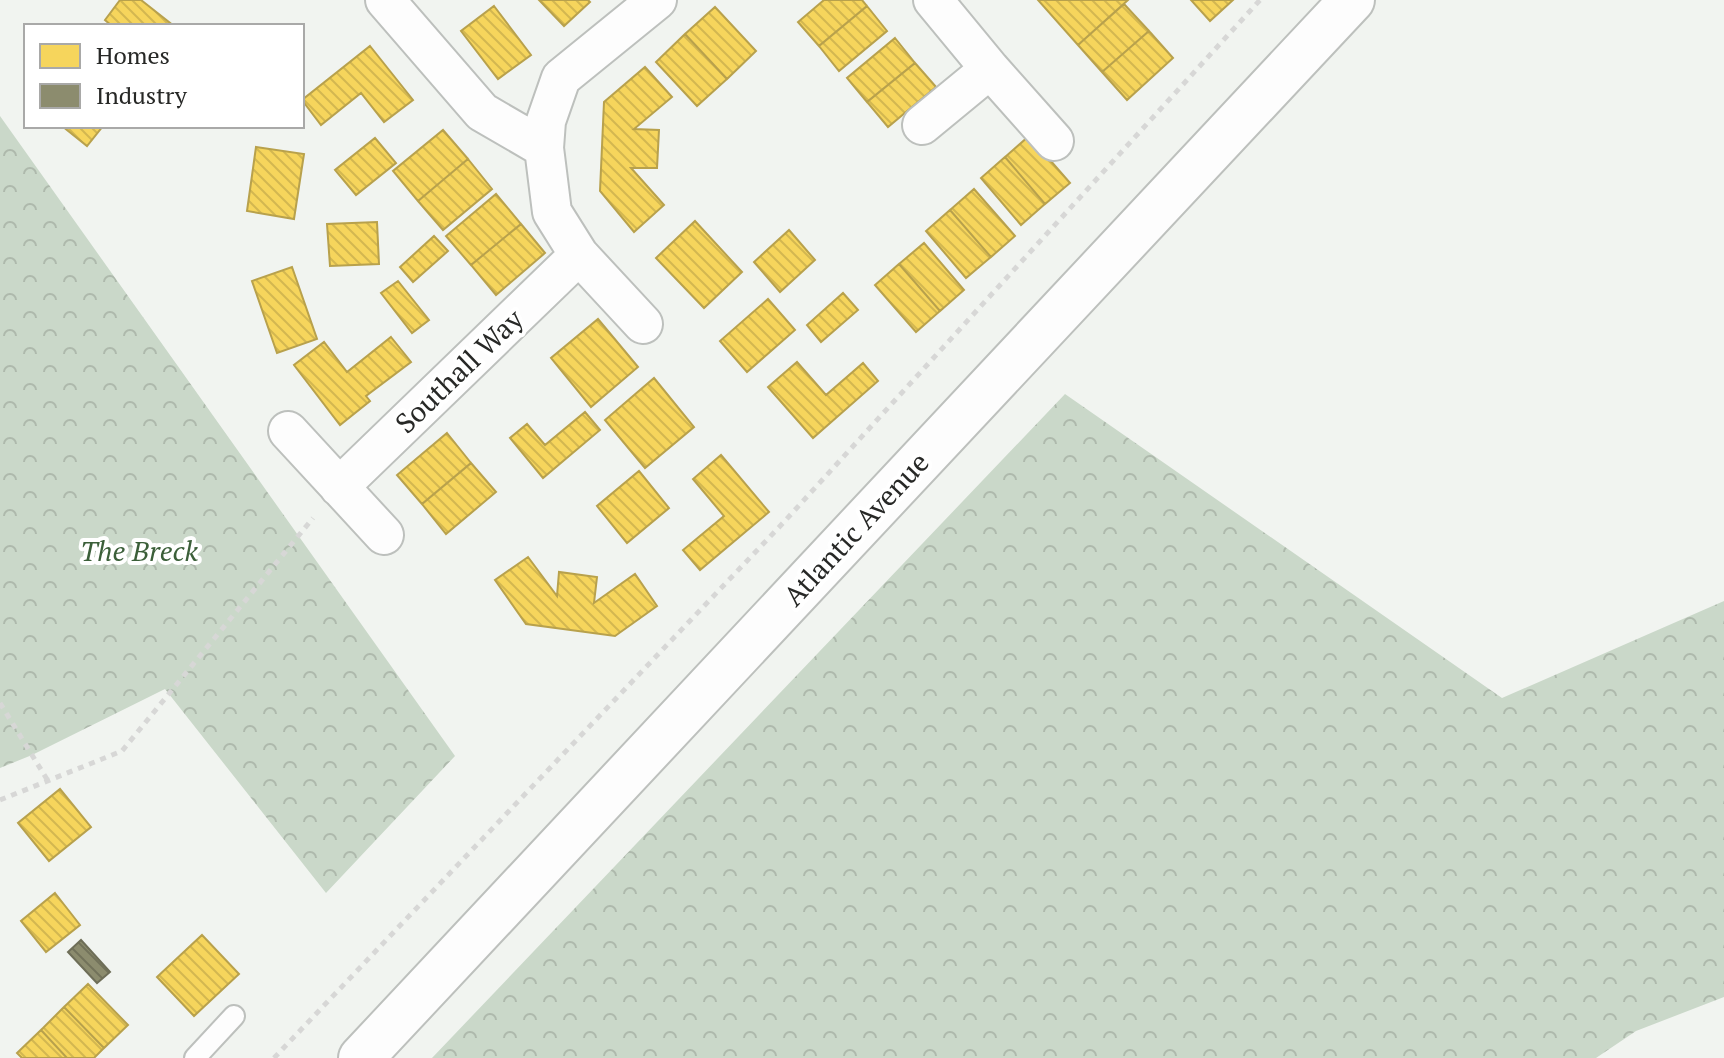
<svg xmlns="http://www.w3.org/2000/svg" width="1724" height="1058" font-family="'PT Serif',serif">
	<defs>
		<pattern id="forest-crowns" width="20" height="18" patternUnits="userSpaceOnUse" patternTransform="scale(2)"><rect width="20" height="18" fill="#cad8c9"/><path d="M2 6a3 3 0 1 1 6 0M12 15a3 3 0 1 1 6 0" fill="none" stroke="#aeb9ac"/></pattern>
		<pattern id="homes-back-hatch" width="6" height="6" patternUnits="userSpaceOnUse" patternTransform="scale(2)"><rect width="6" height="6" fill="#f6d55c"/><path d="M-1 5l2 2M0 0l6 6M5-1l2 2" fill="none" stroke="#d3b750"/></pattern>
		<pattern id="industry-back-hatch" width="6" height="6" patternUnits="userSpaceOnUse" patternTransform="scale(2)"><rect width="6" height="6" fill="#8c8c6e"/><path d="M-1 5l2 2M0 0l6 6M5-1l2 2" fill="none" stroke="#72725a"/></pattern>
	</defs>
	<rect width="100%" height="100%" fill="#f1f4f0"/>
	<path fill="url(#forest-crowns)" d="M0,116L455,756L326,893L165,689L32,755L0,768Z
		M1065,394L1502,698L1724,601V997L1636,1031L1596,1058H432Z"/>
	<path fill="url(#homes-back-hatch)" stroke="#b8a14c" stroke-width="2" d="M120,0H141L174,26H112L105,20Z
		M539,0H588L590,2L564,26Z
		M824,0H862L867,6L819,46L798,22Z
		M1038,0H1128L1078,45Z
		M1191,0H1233L1210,21Z
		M1124,4L1149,31L1102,72L1078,45Z
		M494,6L531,55L498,79L461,31Z
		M867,6L887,31L839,71L819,46Z
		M715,7L756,51L727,79L685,34Z
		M1149,31L1173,58L1127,100L1102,72Z
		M685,34L727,79L697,106L656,62Z
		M895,38L915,63L867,102L847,78Z
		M370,46L413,100L384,122L361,93L321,125L302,100Z
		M915,63L936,87L888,127L867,102Z
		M645,67L672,97L634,129L659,130L657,168H631L664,205L634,232L600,191L604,102Z
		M62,126H103L87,146Z
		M443,130L468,159L418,201L393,171Z
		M1029,136L1070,183L1045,204L1005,157Z
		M375,138L396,163L356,195L335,170Z
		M256,147L304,154L294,219L247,211Z
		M1005,157L1045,204L1021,225L981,178Z
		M468,159L492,189L443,230L418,201Z
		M974,189L1015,236L991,257L950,210Z
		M496,194L521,224L471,265L446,236Z
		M950,210L991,257L966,278L926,231Z
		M695,221L742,272L704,308L656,258Z
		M377,222L379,264L330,266L327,224Z
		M521,224L545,253L496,295L471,265Z
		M789,230L815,260L780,292L754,262Z
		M434,236L448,251L413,282L400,267Z
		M924,243L964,290L940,311L899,264Z
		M899,264L940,311L916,332L875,285Z
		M292,267L317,339L277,353L252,281Z
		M398,281L429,320L412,333L381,293Z
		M843,293L858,310L821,342L807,325Z
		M768,299L795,330L747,372L720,341Z
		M598,319L638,367L591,407L551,358Z
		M391,337L411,362L366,396L370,401L340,425L294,365L324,342L347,372Z
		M797,362L826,395L863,363L878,381L813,438L768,387Z
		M654,378L694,427L645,468L605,420Z
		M585,412L600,430L543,478L510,438L527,424L545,445Z
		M447,433L471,463L422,504L397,475Z
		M721,455L769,512L700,570L683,550L724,516L693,479Z
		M471,463L496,492L446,534L422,504Z
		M639,471L669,508L627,543L597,506Z
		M528,557L557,596L559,572L597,577L594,603L635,574L657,606L615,636L526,624L495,580Z
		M60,789L91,827L49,861L18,823Z
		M55,893L80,925L46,952L21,921Z
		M202,935L239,974L194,1016L157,977Z
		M88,984L128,1025L104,1048L64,1007Z
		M64,1007L104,1048L94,1058H67L41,1030Z
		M41,1030L67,1058H22L17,1053Z"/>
	<path fill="url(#industry-back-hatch)" stroke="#6e6e58" stroke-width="2" d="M81,940L110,972L97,983L68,952Z"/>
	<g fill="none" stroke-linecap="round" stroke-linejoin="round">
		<defs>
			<path id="lane" d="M195,1058L234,1016"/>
			<path id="street" d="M385,0L482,112L544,148
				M933,0L990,69L1054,141
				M922,125L990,69
				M643,324L579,255L552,212L544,148L546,121L561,78L657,0
				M288,431L384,535
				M339,487L579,255"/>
			<path id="secondary" d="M361,1058L1352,0"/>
		</defs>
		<use href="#lane" stroke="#bdc0bd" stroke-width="24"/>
		<use href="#street" stroke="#bdc0bd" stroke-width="42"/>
		<use href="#secondary" stroke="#bdc0bd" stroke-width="48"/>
		<path stroke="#d7d7d6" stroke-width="5" stroke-dasharray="6 6" stroke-linecap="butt" d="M0,703L48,781
			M0,800L122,751L313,518
			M274,1058L783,523L1260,0"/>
		<use href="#lane" stroke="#fdfdfd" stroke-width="20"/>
		<use href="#street" stroke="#fdfdfd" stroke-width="38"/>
		<use href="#secondary" stroke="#fdfdfd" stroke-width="44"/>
	</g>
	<g text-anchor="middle" stroke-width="8" stroke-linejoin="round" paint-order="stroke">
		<g font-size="28" fill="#272826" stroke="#fff">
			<text transform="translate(459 371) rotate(-44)" y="10">Southall Way</text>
			<text transform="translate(856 529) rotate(-47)" y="10">Atlantic Avenue</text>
		</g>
		<g font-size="28" font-style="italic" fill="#3b5f39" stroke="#fff">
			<text x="139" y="561">The Breck</text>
		</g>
	</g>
	<rect x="24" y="24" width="280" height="104" fill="#ffffff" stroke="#a9a9a8" stroke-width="2"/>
	<rect x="40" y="44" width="40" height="24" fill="#f6d55c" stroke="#a9a9a8" stroke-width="2"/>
	<text x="96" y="64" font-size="24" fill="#272826">Homes</text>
	<rect x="40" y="84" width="40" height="24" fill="#8c8c6e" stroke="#a9a9a8" stroke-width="2"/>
	<text x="96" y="104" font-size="24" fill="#272826">Industry</text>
</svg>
